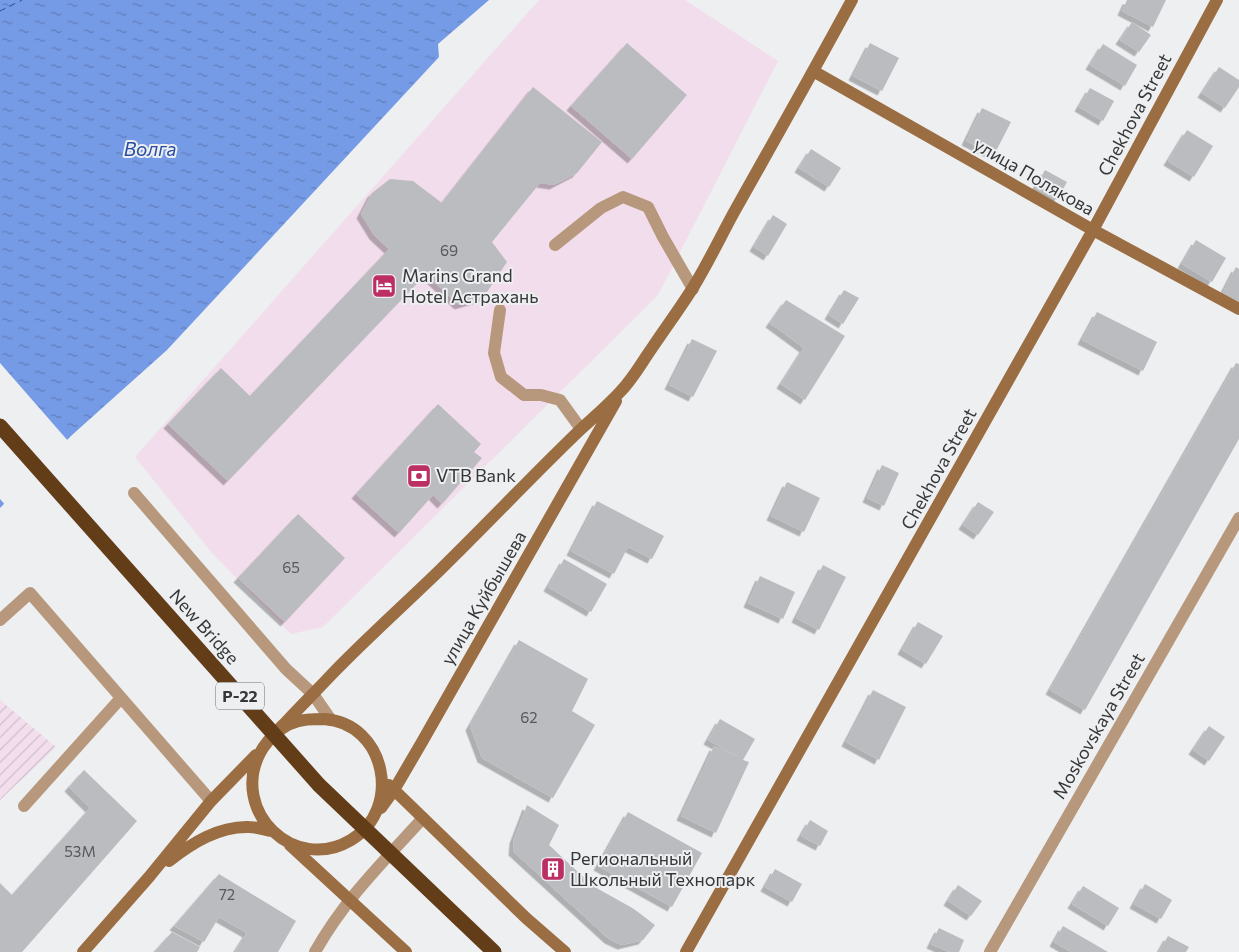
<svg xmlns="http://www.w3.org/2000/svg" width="1239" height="952" font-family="Commissioner,sans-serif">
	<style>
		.commercial { fill: #f2dded }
		.industrial { fill: url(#industrial-furrows) }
		.water { fill: url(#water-ripples) }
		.pier { fill: #edeff1 }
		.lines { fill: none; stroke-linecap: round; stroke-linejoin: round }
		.ferry { stroke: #274da6; stroke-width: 1; stroke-dasharray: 6 5; stroke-linecap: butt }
		.building { fill: #bbbcbf; filter: url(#shadow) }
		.lane { stroke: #b7987c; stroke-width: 12 }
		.street { stroke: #b7987c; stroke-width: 12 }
		.secondary { stroke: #9b6d43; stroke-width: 12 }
		.highway-bridge { stroke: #623d18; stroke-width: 15 }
		.labels { text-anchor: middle; stroke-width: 4; stroke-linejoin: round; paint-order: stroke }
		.number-label { font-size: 15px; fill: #57585a }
		.shield { fill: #edeff1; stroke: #6d6e70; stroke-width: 1 }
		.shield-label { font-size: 16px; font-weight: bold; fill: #363738 }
		.street-label { font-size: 18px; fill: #363738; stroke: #edeff1 }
		.poi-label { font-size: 18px; fill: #363738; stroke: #edeff1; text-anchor: start }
		.water-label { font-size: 19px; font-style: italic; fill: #274da6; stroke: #edeff1 }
	</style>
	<defs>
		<pattern id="industrial-furrows" width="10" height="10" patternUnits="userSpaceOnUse" patternTransform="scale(1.25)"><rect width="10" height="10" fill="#f2deed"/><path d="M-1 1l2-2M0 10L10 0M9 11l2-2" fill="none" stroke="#d0bfcc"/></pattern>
		<pattern id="water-ripples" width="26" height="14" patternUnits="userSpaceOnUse" patternTransform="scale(1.25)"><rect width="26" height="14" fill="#759ae6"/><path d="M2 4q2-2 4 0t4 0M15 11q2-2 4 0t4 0" fill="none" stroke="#617ebb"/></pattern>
		<filter id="shadow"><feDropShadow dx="-4.5" dy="4.5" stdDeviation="0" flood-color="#0004"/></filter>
	</defs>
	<rect width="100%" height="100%" fill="#edeff1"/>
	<path class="commercial" d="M539,0H685L778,61L658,295L323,627L291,634L212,553L135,457Z"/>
	<path class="industrial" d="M0,700L56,747L0,800Z"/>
	<path class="water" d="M0,0H489L438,44L439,57L167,350L72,435L0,508Z"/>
	<path class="pier" d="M0,363L69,442L6,506L0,499Z"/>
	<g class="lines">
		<path class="ferry" d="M0,11L22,0"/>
	</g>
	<path class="building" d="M1127,0H1166L1153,27L1122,11Z
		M1132,22L1151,35L1139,52L1120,40Z
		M627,43L687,95L632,159L571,106Z
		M870,43L899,58L882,91L853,76Z
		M1103,44L1137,65L1125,86L1090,65Z
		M1219,67L1239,80V87L1225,108L1202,93Z
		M533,87L602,142L577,173L554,185L540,183L492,242L507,262L483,298L459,305L426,274L228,481L168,424L221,368L250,396L389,249L374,235L361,214L372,193L390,179L413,181L442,203Z
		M1090,88L1114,101L1103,121L1079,107Z
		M982,108L1011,122L994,155L966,141Z
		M1187,130L1213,146L1194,177L1168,161Z
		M811,149L841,168L829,187L799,168Z
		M1045,170L1067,182L1057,200L1035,188Z
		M773,215L787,224L768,256L754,247Z
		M1196,240L1226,258L1212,282L1182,264Z
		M1236,267L1239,269V303L1222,294Z
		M844,290L859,298L843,324L829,315Z
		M786,300L845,336L805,400L781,384L804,348L770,323Z
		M1097,312L1157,342L1143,371L1082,340Z
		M692,339L717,351L693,397L669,385Z
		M1236,363L1239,364V439L1085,710L1050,690Z
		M438,404L481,444L474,452L482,458L442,504L433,495L399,533L356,494Z
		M882,465L899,473L884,506L867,498Z
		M787,482L820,498L804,532L771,516Z
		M597,501L664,536L652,559L628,547L614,574L571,551Z
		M978,502L994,512L978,535L963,525Z
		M298,514L345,558L285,622L238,578Z
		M564,559L607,584L591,612L548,587Z
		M823,565L846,577L819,630L796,618Z
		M760,576L795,592L783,619L748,603Z
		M918,622L943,636L926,664L902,650Z
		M519,640L588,679L572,711L595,725L553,798L482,758L470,726Z
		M873,690L906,707L879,760L846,742Z
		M720,719L755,739L743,760L749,762L716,833L681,816L714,746L741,758L708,740Z
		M1209,726L1225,737L1209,761L1193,750Z
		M84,770L137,821L22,952H0V883L12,895L90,808L69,787Z
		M527,805L559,825L549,845L593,886L634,909L655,925L643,940L622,945L609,939L513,851L514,839Z
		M628,812L702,853L672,907L598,866Z
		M810,820L828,831L820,846L801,836Z
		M775,869L802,884L792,902L765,887Z
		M219,874L296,921L278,952H235L247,933L219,917L204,942L174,926Z
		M1145,884L1172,900L1161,919L1134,904Z
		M958,885L982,901L971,916L948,901Z
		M1083,886L1119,908L1108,926L1072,904Z
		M1063,926L1108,952H1071L1054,942Z
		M939,928L964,940L959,952H949L931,944Z
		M172,932L200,947L197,952H154Z
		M1168,936L1189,947L1186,952H1159Z"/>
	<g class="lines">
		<path class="lane" d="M555,245L601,208L623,197L648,207L663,237L693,289
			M500,310L494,353L501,377L524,395H541L560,400L581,429
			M134,493L286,669L313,694L331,720
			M0,620L30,593L211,801
			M24,806L121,698"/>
		<path class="street" d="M315,952C344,900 383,862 423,818
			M990,952L1239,518"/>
		<path class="secondary" d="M813,71L1093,230L1239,309
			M273,735C279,731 285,726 290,724C301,719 313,719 324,719C386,723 403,809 351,840C294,874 230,811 260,753C266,741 277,731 286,722C302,705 318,689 333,673C368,637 405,604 441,569C488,523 533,475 581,429C594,417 608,405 620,392C633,379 642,362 652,348C666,327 681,307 694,286C708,263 720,238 733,214C773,143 813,72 852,0
			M389,785L526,918L565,952
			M381,808L394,790L422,742L616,401
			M290,845L406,952
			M169,861C192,843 219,826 249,827C257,827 265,830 272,831
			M83,952L149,877L211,801L256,755
			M686,952L1093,230L1217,0"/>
		<path class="highway-bridge" d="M0,426L319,785L494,952"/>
	</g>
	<defs>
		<symbol id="hotel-square" viewBox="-11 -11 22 22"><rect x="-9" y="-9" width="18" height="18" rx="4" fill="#bb2f65" stroke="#edeff1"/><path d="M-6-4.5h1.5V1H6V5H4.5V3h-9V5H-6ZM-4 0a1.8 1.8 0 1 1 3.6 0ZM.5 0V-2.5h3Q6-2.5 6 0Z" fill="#fff"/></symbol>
		<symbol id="bank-square" viewBox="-11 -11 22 22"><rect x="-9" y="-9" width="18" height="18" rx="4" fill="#bb2f65" stroke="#edeff1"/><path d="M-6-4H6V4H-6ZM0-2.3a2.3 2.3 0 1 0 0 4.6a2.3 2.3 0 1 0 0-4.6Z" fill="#fff"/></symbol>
		<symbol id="building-square" viewBox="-11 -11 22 22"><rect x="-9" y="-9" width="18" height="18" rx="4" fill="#bb2f65" stroke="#edeff1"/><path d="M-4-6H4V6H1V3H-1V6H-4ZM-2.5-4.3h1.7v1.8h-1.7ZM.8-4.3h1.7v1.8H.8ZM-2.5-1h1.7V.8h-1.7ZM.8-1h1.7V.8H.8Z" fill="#fff"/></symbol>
	</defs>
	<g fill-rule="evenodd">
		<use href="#hotel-square" x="370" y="272" width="28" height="28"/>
		<use href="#bank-square" x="405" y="462" width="28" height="28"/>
		<use href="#building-square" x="539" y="855" width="28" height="28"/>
	</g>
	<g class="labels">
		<g class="number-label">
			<text x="449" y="256">69</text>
			<text x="291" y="573">65</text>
			<text x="529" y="723">62</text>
			<text x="80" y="857">53М</text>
			<text x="227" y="900">72</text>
		</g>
		<rect class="shield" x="216" y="682.5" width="48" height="27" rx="4"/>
		<g class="shield-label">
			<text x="240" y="702">Р-22</text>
		</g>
		<g class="street-label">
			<text transform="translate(1135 115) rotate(-62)" y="6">Chekhova Street</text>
			<text transform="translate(1034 177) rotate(30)" y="6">улица Полякова</text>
			<text transform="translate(939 469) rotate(-61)" y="6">Chekhova Street</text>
			<text transform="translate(484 598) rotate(-60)" y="6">улица Куйбышева</text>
			<text transform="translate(204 627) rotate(48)" y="6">New Bridge</text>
			<text transform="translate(1099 726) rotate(-60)" y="6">Moskovskaya Street</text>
		</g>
		<g class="poi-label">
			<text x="402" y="282">Marins Grand<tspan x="402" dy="21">Hotel Астрахань</tspan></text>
			<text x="436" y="482">VTB Bank</text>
			<text x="570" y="865">Региональный<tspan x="570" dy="21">Школьный Технопарк</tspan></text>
		</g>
		<g class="water-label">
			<text x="150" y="156">Волга</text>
		</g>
	</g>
</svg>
